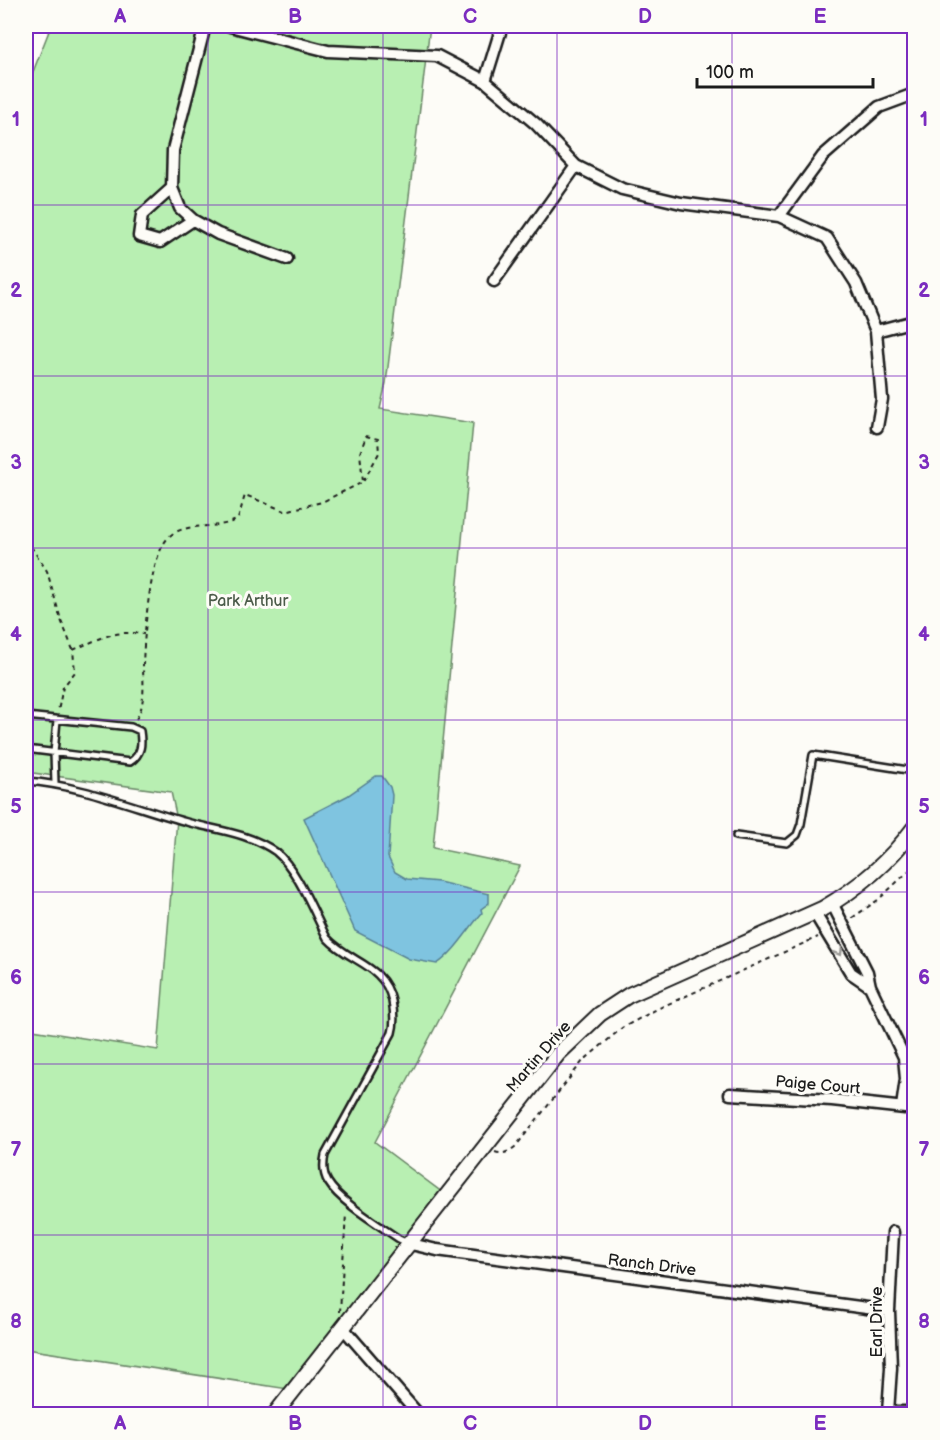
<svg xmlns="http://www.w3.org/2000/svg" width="940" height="1440" font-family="'Balsamiq Sans',sans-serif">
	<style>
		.green { fill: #b8efb2; stroke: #6a8667; stroke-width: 1.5 }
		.water { fill: #7fc4e0; stroke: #578192; stroke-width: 1.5 }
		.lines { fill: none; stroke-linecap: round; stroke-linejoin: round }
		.lane-casing { stroke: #1c1c1c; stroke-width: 10 }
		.street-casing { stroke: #1c1c1c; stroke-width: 15 }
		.secondary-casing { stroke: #1c1c1c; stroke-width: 18 }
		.path { stroke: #1c1c1c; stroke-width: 2; stroke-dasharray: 4.5 4.5; stroke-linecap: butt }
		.lane { stroke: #fdfcf7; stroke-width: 5 }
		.street { stroke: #fdfcf7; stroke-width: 10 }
		.secondary { stroke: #fdfcf7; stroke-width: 14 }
		.oneway { stroke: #989794 }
		.grid { fill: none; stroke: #7b2cbf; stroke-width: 1.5; stroke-opacity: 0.55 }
		.labels { text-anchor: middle; stroke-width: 6; stroke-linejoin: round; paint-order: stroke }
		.park-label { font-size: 16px; fill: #4b5b49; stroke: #fdfcf7 }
		.street-label { font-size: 16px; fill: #1c1c1c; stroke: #fdfcf7 }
		.neatline { fill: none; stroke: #7b2cbf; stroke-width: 2 }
		.grid-label { font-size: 20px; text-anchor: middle; font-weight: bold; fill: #7b2cbf }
	</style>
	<rect width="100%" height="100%" fill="#fdfcf7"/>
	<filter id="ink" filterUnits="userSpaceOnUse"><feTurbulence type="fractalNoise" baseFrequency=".0167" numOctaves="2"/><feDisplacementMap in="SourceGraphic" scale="12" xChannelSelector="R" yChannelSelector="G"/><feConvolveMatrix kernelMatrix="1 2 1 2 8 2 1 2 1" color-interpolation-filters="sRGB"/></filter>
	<g filter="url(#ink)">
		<path class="green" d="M51,26H430L386,383L380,409L473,423L433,848L520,866L375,1142L447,1196L295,1390L26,1349V1029L158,1050L177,819L171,792L26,772V109L29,82Z"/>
		<path class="water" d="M376,776H382L390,787L392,795L388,857L395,872L407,879L439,882L489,894V903L481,909L482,913C468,929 455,952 437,964L409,959L355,931L304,818L347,796Z"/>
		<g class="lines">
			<defs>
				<path id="lane" d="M26,716L131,727L140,731C142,744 142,754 130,762L26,749
					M26,781C82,785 135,808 190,823C218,830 251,834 276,852C297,869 314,913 327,938C350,963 384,964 392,1001C394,1012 395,1023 392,1033L325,1155C323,1164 323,1174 328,1182C340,1202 379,1225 399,1239L408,1243
					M55,783L54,753L57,720
					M736,836L787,843L797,835L801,824L813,755L914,771"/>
				<path id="street" d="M205,26L173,150L172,188L180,208L193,220L218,234L287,259
					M230,26L328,51L437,56L485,81
					M502,26L485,81L536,124L576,166
					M172,188L142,215L139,236L160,242L193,220
					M494,281L576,166L622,189L681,203L779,216
					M876,331L856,283L827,238L779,216L823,156L879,107L914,94
					M877,427L882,399L876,331L914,321
					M832,903L867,972L870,986L904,1057L906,1079L902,1107
					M814,912L851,973L870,986
					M730,1094L832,1100L914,1109
					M411,1244L437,1250L889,1311
					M344,1329L418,1414
					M888,1412L891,1368L889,1311L893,1232
					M869,1414L888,1412H914"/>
				<path id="secondary" d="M275,1414L558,1054L600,1014L629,995L822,909C859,888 889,862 914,828"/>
			</defs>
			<use href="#lane" class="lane-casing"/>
			<use href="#street" class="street-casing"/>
			<use href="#secondary" class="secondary-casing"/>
			<path class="path" d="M26,539L47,571L61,620L73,650L75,672L63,687L58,711
				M73,650C102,638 112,630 144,634
				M136,719C146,706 143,681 143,665C144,638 149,551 171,535C190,521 217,531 238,519L245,495L285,511L322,502L363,482L360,453L366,436L378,439L379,453L363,482
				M852,918L878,900L914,866
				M495,1152C503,1155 509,1152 516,1146L583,1061L622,1028L657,1009L818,937
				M340,1312L346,1214"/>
			<use href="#lane" class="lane"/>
			<use href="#street" class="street"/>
			<use href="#secondary" class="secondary"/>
		</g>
		<defs><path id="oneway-chevron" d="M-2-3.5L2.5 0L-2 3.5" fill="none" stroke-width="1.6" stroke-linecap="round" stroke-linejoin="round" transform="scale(1.5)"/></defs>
		<use class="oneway" href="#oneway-chevron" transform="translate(839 952) rotate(59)"/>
	</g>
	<path class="grid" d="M208,26V1414M383,26V1414M557,26V1414M732,26V1414M26,205H914M26,376H914M26,548H914M26,720H914M26,892H914M26,1064H914M26,1235H914"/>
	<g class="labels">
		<g class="park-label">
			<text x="248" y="606">Park Arthur</text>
		</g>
		<g class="street-label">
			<text transform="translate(538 1056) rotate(-49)" y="6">Martin Drive</text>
			<text transform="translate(818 1084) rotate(5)" y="6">Paige Court</text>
			<text transform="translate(652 1264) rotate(7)" y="6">Ranch Drive</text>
			<text transform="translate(876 1322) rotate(-90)" y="6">Earl Drive</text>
		</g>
	</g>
	<rect width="940" height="1440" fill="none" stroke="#fdfcf7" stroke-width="66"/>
	<path d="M697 78v9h176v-9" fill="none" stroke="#1c1c1c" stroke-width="3"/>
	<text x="706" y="78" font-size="18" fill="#1c1c1c" stroke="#fdfcf7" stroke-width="4.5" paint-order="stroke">100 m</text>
	<rect x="33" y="33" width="874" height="1374" class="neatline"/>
	<g class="grid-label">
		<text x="120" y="23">A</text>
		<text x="295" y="23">B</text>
		<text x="470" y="23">C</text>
		<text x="645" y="23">D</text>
		<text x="820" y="23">E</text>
		<text x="16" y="126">1</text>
		<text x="924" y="126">1</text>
		<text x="16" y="297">2</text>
		<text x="924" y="297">2</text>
		<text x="16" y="469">3</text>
		<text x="924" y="469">3</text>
		<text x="16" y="641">4</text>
		<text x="924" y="641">4</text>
		<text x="16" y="813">5</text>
		<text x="924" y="813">5</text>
		<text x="16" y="984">6</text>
		<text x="924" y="984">6</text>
		<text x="16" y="1156">7</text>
		<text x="924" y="1156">7</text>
		<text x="16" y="1328">8</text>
		<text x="924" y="1328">8</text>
		<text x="120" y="1430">A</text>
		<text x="295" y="1430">B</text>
		<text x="470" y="1430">C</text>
		<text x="645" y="1430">D</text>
		<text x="820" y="1430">E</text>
	</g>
</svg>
